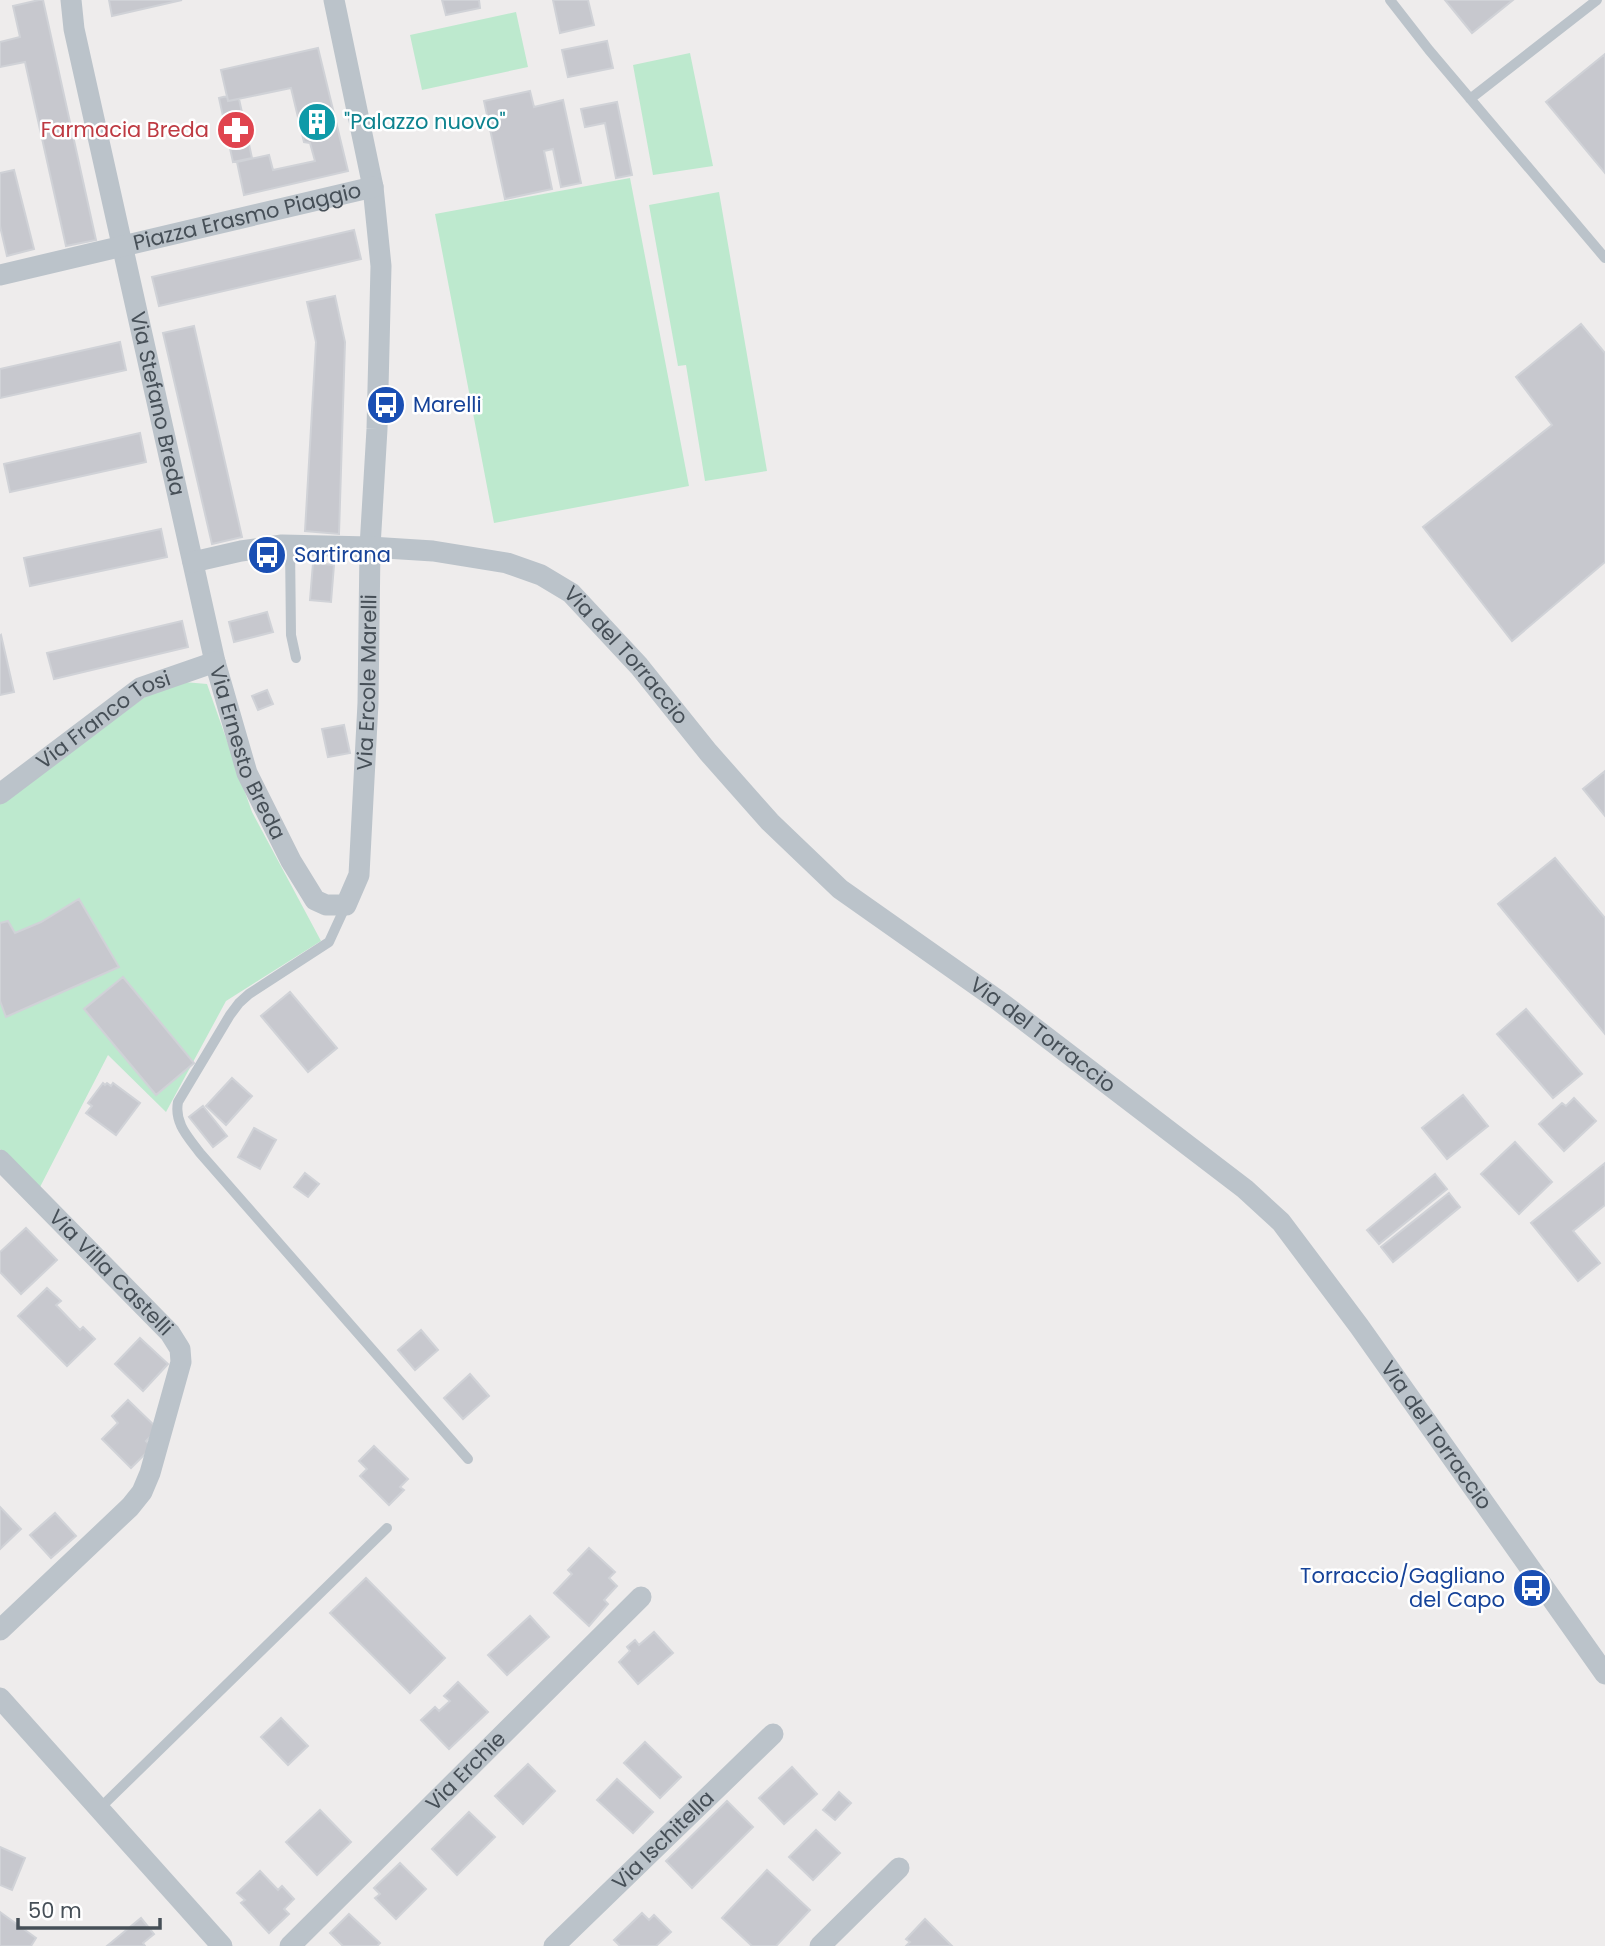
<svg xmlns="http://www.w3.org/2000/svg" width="1605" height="1946" font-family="Poppins,sans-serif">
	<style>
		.green { fill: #bde9ce }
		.building { fill: #c7c8ce; stroke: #d0d2d7; stroke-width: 2 }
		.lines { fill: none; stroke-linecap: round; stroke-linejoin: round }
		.lane { stroke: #bbc3ca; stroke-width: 10 }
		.street { stroke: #bbc3ca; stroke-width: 21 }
		.labels { text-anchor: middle; stroke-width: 5; stroke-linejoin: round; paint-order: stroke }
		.culture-label { font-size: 21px; fill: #0d838f; stroke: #fff; text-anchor: start }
		.health-label { font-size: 21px; fill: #be3a42; stroke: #fff; text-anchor: end }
		.street-label { font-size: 21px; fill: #464f57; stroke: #fff }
		.transit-label { font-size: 21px; fill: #164399; stroke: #fff; text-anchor: start }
	</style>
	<rect width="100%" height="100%" fill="#eeecec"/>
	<path class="green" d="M516,12L528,67L422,90L410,35Z
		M690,53L713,166L653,175L633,65Z
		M630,178L689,486L494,523L435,214Z
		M719,192L767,471L705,481L686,365L678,366L649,205Z
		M184,682L207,684L252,812L321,941L226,1001L166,1112L108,1055L40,1187L0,1149V804L67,754L152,692Z"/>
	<path class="building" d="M39,0H43L96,240L66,246L25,62L0,67V42L20,37L13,6Z
		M109,0H182L112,16Z
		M442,0H479L480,8L446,15Z
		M553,0H588L594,25L560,33Z
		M1445,0H1513L1472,33Z
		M607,41L613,68L568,77L562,50Z
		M318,48L348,171L244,195L237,162L269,155L273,170L315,161L310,143L304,142L291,88L228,101L221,70Z
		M1605,54V173L1546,102Z
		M530,91L534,107L563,100L581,183L561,187L553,149L544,151L552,189L505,199L484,101Z
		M227,96L228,101L239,99L252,158L233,162L219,98Z
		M617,102L632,175L616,178L605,123L585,127L581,109Z
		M14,170L34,249L7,256L0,226V173Z
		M354,230L361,259L159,306L152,277Z
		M335,296L345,342L339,534L305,531L316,342L307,302Z
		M1581,324L1605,353V562L1512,641L1423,527L1552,425L1516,377Z
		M194,326L242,537L212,544L163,333Z
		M120,342L126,370L0,398V369Z
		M140,433L146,462L10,492L4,464Z
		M161,529L167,557L30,586L24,558Z
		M313,563L334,565L331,602L310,600Z
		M267,612L273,632L234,642L229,622Z
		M182,621L188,647L54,679L47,653Z
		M1,635L14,692L0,695V636Z
		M267,690L273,704L258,710L252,696Z
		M344,725L350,753L328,757L322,729Z
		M1605,771V816L1583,789Z
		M1555,858L1605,918V1034L1498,904Z
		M79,899L119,967L6,1017L0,1001V923L8,921L15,933L41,922Z
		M123,977L194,1063L156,1095L84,1009Z
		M290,992L337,1048L308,1072L261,1016Z
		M1526,1009L1582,1074L1553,1098L1497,1034Z
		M232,1078L252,1096L226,1125L206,1106Z
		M103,1083L105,1085L107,1083L111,1086L113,1083L140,1103L116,1135L86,1113L92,1106L88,1103Z
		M1463,1095L1488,1126L1447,1159L1422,1128Z
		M1574,1098L1596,1121L1564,1151L1539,1124L1562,1103L1566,1106Z
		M203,1106L227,1136L213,1147L189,1117Z
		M254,1128L276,1140L260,1169L238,1157Z
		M1515,1142L1552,1182L1519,1214L1481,1174Z
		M1605,1163V1205L1573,1231L1600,1263L1578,1281L1531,1223Z
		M305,1173L319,1184L308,1197L294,1187Z
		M1435,1174L1447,1189L1379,1244L1367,1230Z
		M1449,1193L1460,1207L1393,1262L1381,1247Z
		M26,1228L57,1260L21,1294L0,1272V1252Z
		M47,1288L61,1301L56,1305L80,1330L83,1327L95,1339L67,1366L18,1316Z
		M421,1330L438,1350L415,1370L398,1350Z
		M140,1338L168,1364L143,1391L115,1364Z
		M470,1374L489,1396L463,1419L444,1398Z
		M128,1400L158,1429L146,1441L152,1447L131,1468L102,1439L118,1423L112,1416Z
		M374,1446L408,1479L400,1487L404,1490L389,1505L360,1476L367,1469L359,1461Z
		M0,1507L21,1529L0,1549Z
		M55,1513L76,1536L51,1558L30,1535Z
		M589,1548L615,1572L609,1578L617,1586L604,1600L608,1604L589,1626L554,1593L572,1574L568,1570Z
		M366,1578L445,1658L410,1693L330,1613Z
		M530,1616L549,1637L507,1675L488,1655Z
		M654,1632L673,1653L638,1684L619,1662L630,1651L627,1647L635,1640L639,1645Z
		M458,1682L488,1712L449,1749L421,1720L435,1707L439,1711L450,1701L444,1696Z
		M281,1718L308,1746L288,1765L261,1737Z
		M645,1742L681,1777L660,1798L624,1763Z
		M528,1764L555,1791L523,1824L495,1796Z
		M792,1767L817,1794L784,1824L759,1798Z
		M617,1779L653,1812L633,1833L597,1800Z
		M839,1792L851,1803L835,1820L823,1810Z
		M727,1801L753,1827L692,1888L666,1861Z
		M320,1810L351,1842L317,1875L286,1842Z
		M469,1812L495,1837L457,1875L432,1849Z
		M816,1830L840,1853L813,1880L789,1857Z
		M0,1847L25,1858L12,1890L0,1885Z
		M400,1863L426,1889L396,1919L375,1898L380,1894L374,1888Z
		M767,1870L810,1910L776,1946H752L722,1918Z
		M260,1871L278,1890L282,1886L294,1899L284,1909L289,1914L269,1933L241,1903L245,1900L237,1893Z
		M0,1912L36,1938L31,1946H0Z
		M642,1913L649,1920L654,1915L671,1932L656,1946H620L614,1940Z
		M349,1914L380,1943L377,1946H343L330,1933Z
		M141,1918L154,1934L143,1943L145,1946H107Z
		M925,1919L952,1946H906L910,1942L906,1939Z"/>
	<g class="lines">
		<path class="lane" d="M1390,0L1429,50L1605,258
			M1470,99L1597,0
			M290,545L291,635L296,658
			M346,905L329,942L249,994L239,1003L230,1015L178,1102C174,1123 188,1137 200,1153L468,1459
			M99,1809L387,1528"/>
		<g class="street">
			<path id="s1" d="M71,0L74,29L215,662L247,773L291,861L315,900L326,905H346L359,875L368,703L370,547L377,429L381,266L373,187L334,0"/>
			<path id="s2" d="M0,275L373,187"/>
			<path id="s3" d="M193,562L241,551L282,545L370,547L433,551L507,563L541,575L571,593L639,666L708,752L770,822L840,889L999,1001L1245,1189L1281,1222L1359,1326L1605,1674"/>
			<path id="s4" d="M0,794L140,688L215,662"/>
			<path id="s5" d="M0,1160L170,1333L180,1349L181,1362L150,1473L142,1492L130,1507L0,1630"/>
			<path d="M0,1698L222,1946"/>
			<path id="s6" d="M290,1946L641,1597"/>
			<path id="s7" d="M554,1946L773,1734"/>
			<path d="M820,1946L899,1868"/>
		</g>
	</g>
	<defs>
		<symbol id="building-disc" viewBox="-11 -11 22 22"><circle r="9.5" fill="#0f9aa8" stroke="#fff"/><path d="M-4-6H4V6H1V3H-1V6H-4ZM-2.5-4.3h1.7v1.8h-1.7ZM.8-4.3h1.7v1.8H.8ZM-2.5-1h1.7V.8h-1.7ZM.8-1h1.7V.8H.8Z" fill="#fff"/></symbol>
		<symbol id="pharmacy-disc" viewBox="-11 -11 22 22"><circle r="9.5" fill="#e0444e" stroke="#fff"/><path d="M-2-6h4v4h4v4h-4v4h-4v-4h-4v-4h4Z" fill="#fff"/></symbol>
		<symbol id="bus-disc" viewBox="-11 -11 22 22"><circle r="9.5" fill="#1a4fb4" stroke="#fff"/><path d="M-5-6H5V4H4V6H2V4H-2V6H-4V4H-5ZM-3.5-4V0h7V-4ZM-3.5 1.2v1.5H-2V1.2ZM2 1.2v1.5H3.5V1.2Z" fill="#fff"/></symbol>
	</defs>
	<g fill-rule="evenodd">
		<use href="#building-disc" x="295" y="100" width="44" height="44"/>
		<use href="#pharmacy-disc" x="214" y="108" width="44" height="44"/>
		<use href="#bus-disc" x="364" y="383" width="44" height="44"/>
		<use href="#bus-disc" x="245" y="533" width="44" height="44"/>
		<use href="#bus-disc" x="1510" y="1566" width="44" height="44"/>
	</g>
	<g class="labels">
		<g class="culture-label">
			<text x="344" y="129">"Palazzo nuovo"</text>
		</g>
		<g class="health-label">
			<text x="209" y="137">Farmacia Breda</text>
		</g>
		<g class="street-label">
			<text dy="7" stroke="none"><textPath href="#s2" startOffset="254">Piazza Erasmo Piaggio</textPath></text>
			<text dy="7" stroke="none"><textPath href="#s1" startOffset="413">Via Stefano Breda</textPath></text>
			<text dy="7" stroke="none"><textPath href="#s3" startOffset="471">Via del Torraccio</textPath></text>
			<text dy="7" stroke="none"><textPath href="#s1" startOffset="1195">Via Ercole Marelli</textPath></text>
			<text dy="7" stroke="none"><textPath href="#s4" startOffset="128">Via Franco Tosi</textPath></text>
			<text dy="7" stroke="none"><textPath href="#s1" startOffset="774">Via Ernesto Breda</textPath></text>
			<text dy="7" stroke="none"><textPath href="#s3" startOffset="1038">Via del Torraccio</textPath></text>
			<text dy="7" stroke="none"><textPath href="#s5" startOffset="158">Via Villa Castelli</textPath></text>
			<text dy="7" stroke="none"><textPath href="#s3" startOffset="1605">Via del Torraccio</textPath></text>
			<text dy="7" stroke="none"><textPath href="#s6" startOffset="248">Via Erchie</textPath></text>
			<text dy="7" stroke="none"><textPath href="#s7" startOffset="152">Via Ischitella</textPath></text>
		</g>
		<g class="transit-label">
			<text x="413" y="412">Marelli</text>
			<text x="294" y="562">Sartirana</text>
			<text x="1505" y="1583" text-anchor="end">Torraccio/Gagliano<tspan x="1505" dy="24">del Capo</tspan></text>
		</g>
	</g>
	<path d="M18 1918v10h142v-10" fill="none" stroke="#464f57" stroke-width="3.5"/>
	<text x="28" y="1918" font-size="21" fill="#464f57" stroke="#ffffff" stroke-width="5" paint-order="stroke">50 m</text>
</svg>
